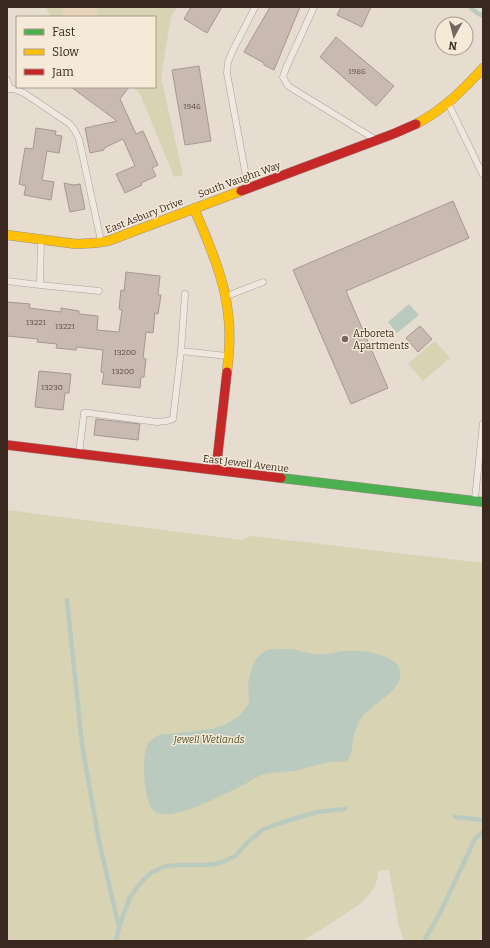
<svg xmlns="http://www.w3.org/2000/svg" width="490" height="948" font-family="Bitter,serif">
	<style>
		.green { fill: #d8d3b3 }
		.sand { fill: #e7d4b9 }
		.water { fill: #bbcabe }
		.lines { fill: none; stroke-linecap: round; stroke-linejoin: round }
		.stream { stroke: #bbcabe; stroke-width: 4.5 }
		.building { fill: #c9bab1; stroke: #a6988f }
		.lane-casing { stroke: #aba298; stroke-width: 7 }
		.fast-casing { stroke: #9b9188; stroke-width: 10 }
		.slow-casing { stroke: #9b9188; stroke-width: 10 }
		.jam-casing { stroke: #9b9188; stroke-width: 10 }
		.lane { stroke: #eee8e1; stroke-width: 6 }
		.fast { stroke: #4caf50; stroke-width: 9 }
		.slow { stroke: #ffc107; stroke-width: 9 }
		.jam { stroke: #c62828; stroke-width: 9 }
		.poi-dot { fill: #76685e; stroke: #f5e9d7; stroke-width: 1.5 }
		.labels { text-anchor: middle; stroke-width: 3; stroke-linejoin: round; paint-order: stroke }
		.number-label { font-size: 8px; fill: #5e4d44 }
		.street-label { font-size: 10px; fill: #3a2920; stroke: #f5e9d7 }
		.poi-label { font-size: 10px; fill: #3a2920; stroke: #f5e9d7; text-anchor: start }
		.park-label { font-size: 10px; font-style: italic; fill: #505627; stroke: #f5e9d7 }
	</style>
	<rect width="100%" height="100%" fill="#e6dcd0"/>
	<path class="green" d="M46,7H177L171,17L161,77L183,175L174,177L141,96L133,87H155V17H51Z
		M435,341L450,358L423,381L408,364Z
		M7,510L242,540L251,536L483,563V941H404L399,926L389,870L378,871L377,880L375,886L370,893L361,903L345,914L303,941H7Z"/>
	<path class="sand" d="M62,7H97C98,11 97,14 94,17H83L77,16L68,17L63,15Z"/>
	<path class="water" d="M409,304L419,315L397,333L388,322Z
		M275,649C280,649 286,649 291,649C300,650 308,654 317,654C327,655 335,652 345,651C361,650 409,654 399,681C394,694 372,705 362,717C357,724 355,731 353,739C352,747 352,756 346,762C330,760 314,766 298,770C287,773 274,771 262,775C256,777 249,782 243,785C226,794 178,818 161,814C156,813 153,811 151,807C144,795 141,756 148,744C150,740 155,737 159,735L213,729L226,724L239,716L248,705L249,700L248,684L251,670L255,660L261,654L267,650Z"/>
	<g class="lines">
		<path class="stream" d="M470,7L477,13L483,16
			M67,600L82,744L99,841L119,927
			M455,817L483,820
			M116,941L119,927L130,897L142,881L152,872L166,866L179,865H205L220,863L235,856L249,841L262,830L280,823L317,812L345,809
			M424,941L441,911L475,839L483,832"/>
	</g>
	<path class="building" d="M191,7H222L207,33L184,19Z
		M270,7H300L274,70L264,65V63L244,52Z
		M341,7H371L362,27L337,15Z
		M336,37L394,86L376,106L320,57Z
		M199,66L211,141L185,145L172,70Z
		M71,87H129L120,99L136,134L143,131L158,165L152,168L156,176L141,183L142,185L125,193L116,174L135,166L123,139L104,148V150L90,153L85,128L117,121Z
		M36,128L56,131L55,135L62,136L59,153L47,151L42,180L54,182L51,200L24,195L26,186L19,184L25,148L33,149Z
		M64,183L73,185L80,184L85,209L70,212Z
		M453,201L469,238L346,291L388,388L351,404L293,270Z
		M126,272L160,276L158,295H161L158,314L155,313L153,333L146,332L143,358L146,359L144,377H141L140,388L102,384L104,373L101,372L103,350L77,347L76,350L56,348L57,344L37,342L38,339L7,336V302L30,304L29,308L61,312V308L79,311V314L98,316L97,330L119,332L122,310L119,309L121,290L124,291Z
		M420,326L432,339L418,352L406,338Z
		M39,371L71,374L69,393H65L63,410L35,407Z
		M96,419L140,424L138,440L94,435Z"/>
	<g class="lines">
		<defs>
			<path id="lane" d="M314,7L286,68L283,77L288,86L373,138
				M7,80L10,89
				M7,89H14L24,93L70,124L75,131L79,139L101,241
				M449,105L483,175
				M248,187L227,73L228,62L232,52L255,7
				M41,240L40,285L99,291
				M7,281L40,285
				M227,296L263,282
				M181,351L185,294
				M79,453L84,413H88L157,422L167,421L173,419L181,351L227,356
				M475,498L483,423"/>
			<path id="fast" d="M281,478L483,502"/>
			<path id="slow" d="M416,124C443,110 463,90 483,68
				M194,208C208,242 224,276 228,313C231,333 229,353 227,372
				M7,235L76,244L95,243L108,241L241,191"/>
			<path id="jam" d="M241,191L393,134L416,124
				M7,445L281,478
				M216,470L227,372"/>
		</defs>
		<use href="#lane" class="lane-casing"/>
		<use href="#fast" class="fast-casing"/>
		<use href="#slow" class="slow-casing"/>
		<use href="#jam" class="jam-casing"/>
		<use href="#lane" class="lane"/>
		<use href="#fast" class="fast"/>
		<use href="#slow" class="slow"/>
		<use href="#jam" class="jam"/>
	</g>
	<circle class="poi-dot" cx="345" cy="339" r="4"/>
	<g class="labels">
		<g class="number-label">
			<text x="357" y="74">1986</text>
			<text x="192" y="109">1946</text>
			<text x="36" y="325">13221</text>
			<text x="65" y="329">13221</text>
			<text x="125" y="355">13200</text>
			<text x="123" y="374">13200</text>
			<text x="52" y="390">13230</text>
		</g>
		<g class="street-label">
			<text transform="translate(239 179) rotate(-20)" y="4">South Vaughn Way</text>
			<text transform="translate(144 215) rotate(-21)" y="4">East Asbury Drive</text>
			<text transform="translate(246 463) rotate(7)" y="4">East Jewell Avenue</text>
		</g>
		<g class="poi-label">
			<text x="353" y="337">Arboreta<tspan x="353" dy="12">Apartments</tspan></text>
		</g>
		<g class="park-label">
			<text x="209" y="743">Jewell Wetlands</text>
		</g>
	</g>
	<rect width="490" height="948" fill="none" stroke="#3a2920" stroke-width="16"/>
	<rect x="16" y="16" width="140" height="72" fill="#f5e9d7" stroke="#aa9c8e"/>
	<rect x="24" y="29" width="20" height="6" fill="#4caf50" stroke="#aa9c8e"/>
	<text x="52" y="36" font-size="12" fill="#3a2920">Fast</text>
	<rect x="24" y="49" width="20" height="6" fill="#ffc107" stroke="#aa9c8e"/>
	<text x="52" y="56" font-size="12" fill="#3a2920">Slow</text>
	<rect x="24" y="69" width="20" height="6" fill="#c62828" stroke="#aa9c8e"/>
	<text x="52" y="76" font-size="12" fill="#3a2920">Jam</text>
	<g transform="translate(454 36) rotate(187)"><circle r="19" fill="#f5e9d7" stroke="#aa9c8e"/>
	<path d="M0-3L7 15L0 10L-7 15Z" fill="#76685e"/>
	<text y="-6" font-size="11" font-weight="bold" text-anchor="middle" fill="#3a2920">N</text>
	</g>
</svg>
